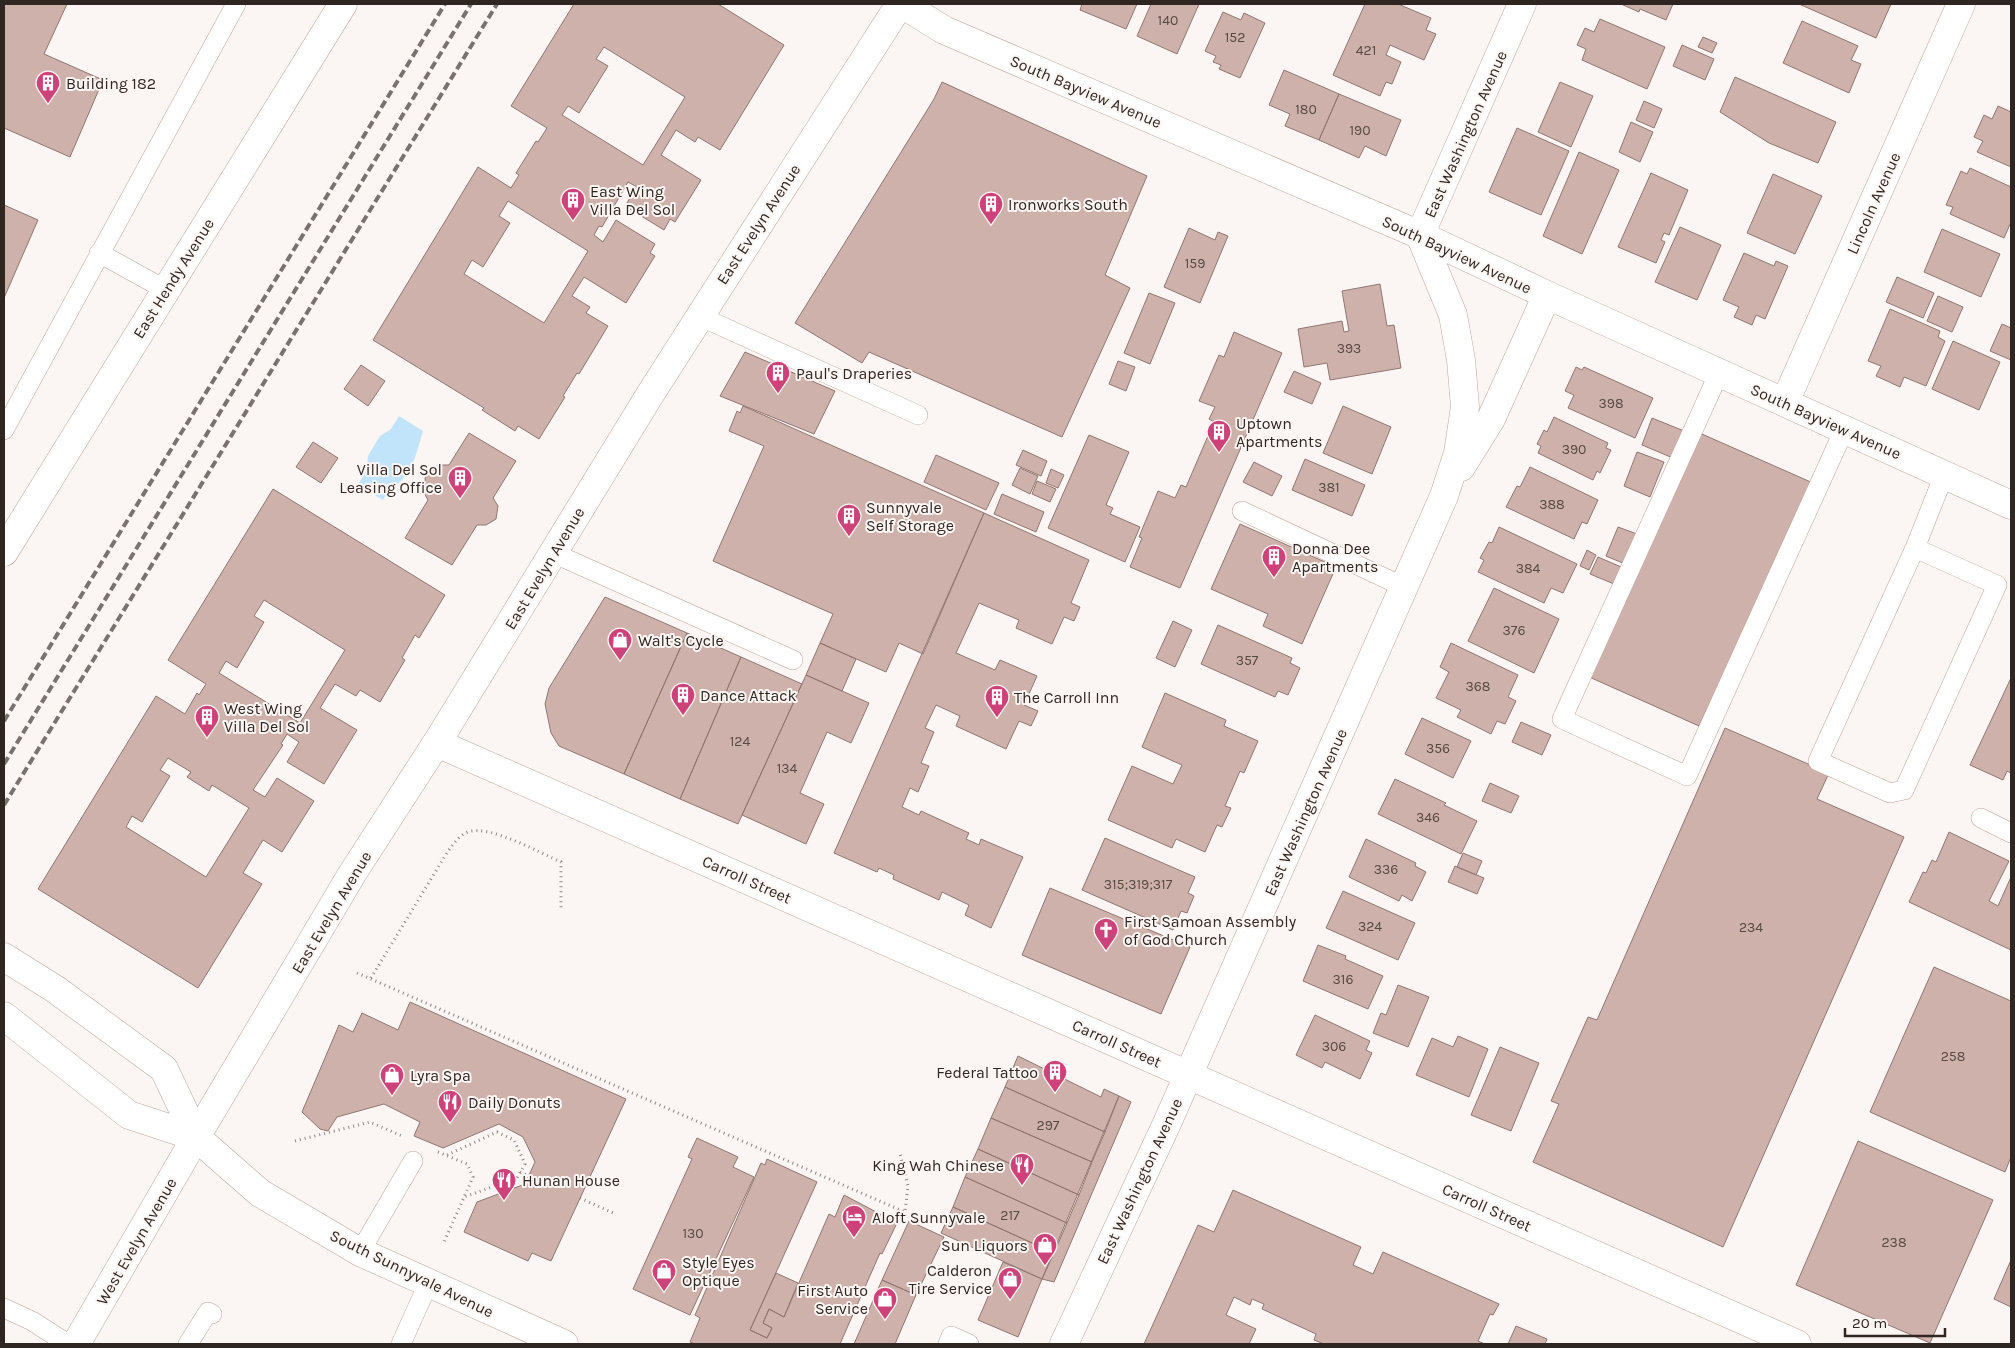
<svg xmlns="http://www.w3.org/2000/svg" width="2015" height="1348" font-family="Karla,sans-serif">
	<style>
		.water { fill: #c1e4fb }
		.building { fill: #ceb1ab; stroke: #917671; fill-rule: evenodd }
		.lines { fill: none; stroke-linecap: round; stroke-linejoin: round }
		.lane-casing { stroke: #c0a69a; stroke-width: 20 }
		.street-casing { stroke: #c0a69a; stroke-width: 29 }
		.secondary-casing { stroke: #c0a69a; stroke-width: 29 }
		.path { stroke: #908884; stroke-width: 3; stroke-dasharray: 1 4; stroke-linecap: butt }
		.lane { stroke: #fff; stroke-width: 19 }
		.street { stroke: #fff; stroke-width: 28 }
		.secondary { stroke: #fff; stroke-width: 28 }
		.rail { stroke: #7a726e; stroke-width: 4; stroke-dasharray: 8 4; stroke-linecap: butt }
		.labels { text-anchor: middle; stroke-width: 4; stroke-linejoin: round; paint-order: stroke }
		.number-label { font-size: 14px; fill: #584944 }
		.poi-label { font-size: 16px; fill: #302621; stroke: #fbf6f3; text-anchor: start }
		.street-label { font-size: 16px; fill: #302621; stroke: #fbf6f3 }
	</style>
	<rect width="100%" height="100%" fill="#fbf6f3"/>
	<path class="water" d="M399,416L423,431C418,447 414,468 402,480C393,489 391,487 383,500L358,485L366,471L368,456L380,436L391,429Z"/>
	<path class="building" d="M4,4H67L44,54L103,80L70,157L4,128Z
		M574,4H718L784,45L720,150L698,137L695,142L676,130L661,155L701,180L675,222L670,219L664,230L625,206L637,187L628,182L602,227L599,226L594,235L603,242L616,220L655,244L650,253L655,256L626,303L584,277L572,296L590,307L586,313L608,326L579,374L577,373L563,396L565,397L539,439L518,426L515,431L482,410L484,408L373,340L478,167L511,188L519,175L516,173L536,141L538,142L547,128L511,106ZM604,47L685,97L643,165L562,115L568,106L579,113L608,66L596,59ZM508,201L588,251L544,323L464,274L472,260L483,267L510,223L499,216Z
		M1082,4H1137L1126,29L1080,10Z
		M1151,4H1199L1177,54L1137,36Z
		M1365,4H1398L1431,18L1426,30L1436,34L1424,60L1390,45L1386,55L1401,62L1392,84L1386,82L1380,96L1333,75Z
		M1621,4H1673L1666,20L1640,9L1639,12Z
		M1799,4H1891L1876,38Z
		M1223,12L1241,20L1244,13L1265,23L1240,78L1219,69L1221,65L1213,62L1216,56L1205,51Z
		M1600,19L1665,47L1647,89L1582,60L1586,49L1577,45L1585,28L1594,32Z
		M1802,21L1858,46L1851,60L1861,64L1849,93L1783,63Z
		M1703,37L1717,43L1712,53L1698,47Z
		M1682,45L1714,59L1705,80L1673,66Z
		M1284,70L1339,94L1319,140L1285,126L1290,114L1269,105Z
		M1735,77L1836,122L1818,163L1769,143L1720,112Z
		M942,82L1147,176L1105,275L1130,288L1062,437L869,352L862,363L795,323L934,99Z
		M1560,82L1593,96L1571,147L1538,132Z
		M1339,94L1401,120L1386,156L1365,146L1359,158L1319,140Z
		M1644,101L1662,109L1654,128L1636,120Z
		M1998,106L2011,112V167L1977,152L1983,141L1974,137L1984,115L1992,119Z
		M1631,122L1653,132L1640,162L1619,152Z
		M1517,128L1569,151L1541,215L1489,192Z
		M1579,152L1619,170L1582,254L1543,236Z
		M1970,168L2011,187V222L2004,238L1950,214L1953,207L1946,205L1961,171L1967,174Z
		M1651,173L1688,190L1669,235L1664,233L1661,240L1665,242L1656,263L1618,247Z
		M1773,174L1822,196L1795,254L1747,233Z
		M4,205L38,220L4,298Z
		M1680,227L1721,245L1697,300L1655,282Z
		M1189,228L1215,240L1218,232L1228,236L1200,303L1164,287Z
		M1942,229L2000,254L1981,297L1924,272Z
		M1744,253L1774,266L1776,261L1788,266L1765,319L1756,315L1752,325L1734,317L1739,307L1723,300Z
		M1897,277L1934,293L1923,318L1886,302Z
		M1380,284L1387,326L1394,325L1401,368L1330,380L1327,363L1304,367L1298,329L1342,321L1344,332L1349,331L1342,291Z
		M1149,293L1175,303L1150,364L1124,353Z
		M1938,296L1963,307L1952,332L1927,321Z
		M1890,309L1940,331L1938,337L1945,341L1926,386L1904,377L1900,387L1876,376L1881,366L1868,361Z
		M2002,324L2011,328V360L1990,351Z
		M1234,332L1282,353L1180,588L1130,567L1142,538L1139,537L1158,491L1175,498L1181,485L1186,487L1214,422L1209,419L1215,407L1199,401L1219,355L1224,357Z
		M1953,341L2000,362L1979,410L1932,389Z
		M745,352L835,391L814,434L720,396Z
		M1118,361L1135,367L1126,391L1109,384Z
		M361,365L385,381L368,406L344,389Z
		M1576,367L1582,370L1584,367L1653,398L1635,438L1568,408L1574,395L1565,391Z
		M1294,371L1321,383L1312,404L1284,392Z
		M743,406L984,513L923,654L899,643L886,672L820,643L833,614L713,561L764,446L729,431L737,411L740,413Z
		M1343,406L1391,427L1372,474L1323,453Z
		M1554,417L1608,443L1606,448L1611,450L1600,473L1597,471L1593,480L1538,453L1541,446L1537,444L1544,430L1547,432Z
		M1652,418L1684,431L1673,458L1642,445Z
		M1695,431L1813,483L1699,726L1587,676Z
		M469,433L516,461L493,498L498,506L496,519L486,525H477L452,565L405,538L428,500L423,491L426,474L432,468L440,465H449Z
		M1089,435L1129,452L1106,505L1113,508L1110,514L1140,527L1125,562L1048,528Z
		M313,442L338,458L321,483L296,467Z
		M1023,450L1047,461L1041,476L1016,465Z
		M1637,452L1664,462L1650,497L1624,486Z
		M936,455L999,483L986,510L924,482Z
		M1305,459L1365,485L1352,516L1292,490Z
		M1254,462L1282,476L1272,496L1243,482Z
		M1530,467L1598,500L1587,524L1582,522L1574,539L1506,507L1517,486L1520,487Z
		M1020,468L1038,476L1030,494L1012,485Z
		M1051,469L1064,475L1058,488L1046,483Z
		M1037,481L1056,489L1050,502L1032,494Z
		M273,489L445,595L419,638L415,635L402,658L405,660L380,702L360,690L356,696L335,684L320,708L357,730L324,784L287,762L299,742L287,734L281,744L283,745L253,790L265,797L277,778L314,801L282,852L263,840L243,873L262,884L198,988L38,889L156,696L185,714L197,693L199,695L206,684L168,660ZM264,600L345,650L300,723L219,673L226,661L237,668L264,622L254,616ZM168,758L191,772L187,777L209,791L212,785L249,808L206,877L126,827L132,816L142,822L170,776L160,770Z
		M1002,494L1044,512L1036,532L994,514Z
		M984,513L1089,560L1071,603L1080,607L1074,621L1064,617L1052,644L1016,628L1019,620L979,603L956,653L995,670L1000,660L1037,676L1024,705L1038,711L1031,726L1019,721L1006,749L956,726L960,716L936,705L925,728L934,732L921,763L929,766L918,792L910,788L902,807L919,815L921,811L969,833L966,839L979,845L981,839L1023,857L991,928L965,915L969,905L942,892L939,900L893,879L894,875L879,868L877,872L834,853Z
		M1240,524L1336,567L1302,644L1263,626L1268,614L1211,589Z
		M1499,527L1577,564L1563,593L1551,588L1544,603L1478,572L1484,560L1480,558L1489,542L1492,543Z
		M1618,527L1637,534L1625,564L1606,556Z
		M1587,550L1596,555L1589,570L1580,566Z
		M1598,557L1621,567L1614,584L1590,574Z
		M1494,588L1559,619L1534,673L1468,641Z
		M605,597L687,633L624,774L559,746L551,733L545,704L549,688Z
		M1173,621L1192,630L1175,667L1156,658Z
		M1218,625L1292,658L1290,663L1300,668L1288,695L1278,691L1275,697L1201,664Z
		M687,633L741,657L680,799L624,774Z
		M820,643L856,659L842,691L806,675Z
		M1451,643L1518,675L1508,697L1516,701L1505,724L1497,721L1491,734L1457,717L1461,710L1436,698L1449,672L1440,667Z
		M741,657L802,684L738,824L680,799Z
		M806,675L869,703L851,743L827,732L800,793L824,804L806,844L742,815Z
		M2011,678V773L2007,771L2003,780L1970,765Z
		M1165,693L1226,720L1224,726L1258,741L1244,773L1240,771L1225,806L1231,808L1222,827L1217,825L1205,852L1176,839L1172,848L1108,820L1132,766L1173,784L1182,765L1142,747Z
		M1422,718L1471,741L1453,778L1405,754Z
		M1521,722L1551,735L1542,755L1512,742Z
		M1725,728L1829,773L1817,799L1904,837L1723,1247L1533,1162L1559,1104L1551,1101L1588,1017L1597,1020Z
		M1395,779L1446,803L1444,805L1477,821L1461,854L1378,814Z
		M1490,783L1519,796L1511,813L1482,801Z
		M1949,832L2009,861L1989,901L1998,906L2011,877V950L1909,902L1923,872L1926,873L1932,860L1936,862Z
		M1105,838L1195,877L1188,893L1194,896L1187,913L1181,911L1173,930L1082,890Z
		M1366,839L1416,863L1415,866L1426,872L1412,901L1402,895L1399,901L1349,877Z
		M1463,853L1482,861L1476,875L1457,867Z
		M1455,866L1484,878L1477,894L1448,882Z
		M1050,888L1190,947L1161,1014L1022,955Z
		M1343,891L1415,923L1398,960L1326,928Z
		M1318,945L1346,956L1345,959L1383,976L1368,1009L1303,981Z
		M1934,967L2011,1001V1157L2005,1172L1870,1112Z
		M1398,985L1429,997L1408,1047L1373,1033L1381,1013L1386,1015Z
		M410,1002L626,1099L551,1261L532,1253L528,1261L464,1232L477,1202L525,1184L535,1162L523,1137L499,1124L443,1148L414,1136L420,1122L384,1104L337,1117L328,1131L320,1129L302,1112L339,1025L353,1032L362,1013L398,1030Z
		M1315,1015L1370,1041L1366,1050L1372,1053L1360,1079L1325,1062L1322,1068L1296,1055Z
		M1458,1036L1488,1049L1469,1097L1416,1075L1432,1038L1453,1047Z
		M1500,1047L1539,1063L1511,1131L1471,1115Z
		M1018,1056L1101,1097L1104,1089L1119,1096L1105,1132L1005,1087Z
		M1005,1087L1105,1132L1092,1162L991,1118Z
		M1119,1096L1131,1102L1054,1282L1042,1279Z
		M991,1118L1092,1162L1079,1195L978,1149Z
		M697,1138L738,1157L733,1167L754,1177L690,1315L633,1289L692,1159L688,1157Z
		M1858,1141L1993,1200L1930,1343L1796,1285Z
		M978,1149L1079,1195L1067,1223L965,1177Z
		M767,1159L817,1182L750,1330L767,1338L772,1328L763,1323L769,1309L784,1317L829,1214L835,1217L844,1195L897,1223L882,1254L880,1253L840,1344H696L690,1342L700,1318L695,1315L761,1163L765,1165Z
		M965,1177L1067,1223L1054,1253L953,1207Z
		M1233,1190L1361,1247L1353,1265L1373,1274L1383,1252L1499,1304L1493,1315L1490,1314L1478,1341L1485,1344H1324L1314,1340L1316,1334L1262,1309L1264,1304L1252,1299L1250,1305L1234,1297L1226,1315L1256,1329L1249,1344H1144L1198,1225L1214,1232Z
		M953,1207L1054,1253L1042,1279L941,1233Z
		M909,1221L944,1237L916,1295L882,1280Z
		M2011,1260V1307L1994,1299Z
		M1003,1262L1042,1279L1018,1337L978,1320Z
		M776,1273L798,1283L784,1317L769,1309L763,1323L772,1328L767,1338L750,1330Z
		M882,1280L916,1295L895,1344H854Z
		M1516,1326L1547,1339L1545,1344H1508Z"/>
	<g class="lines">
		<defs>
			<path id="lane" d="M99,253L166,290
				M699,316L918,415
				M1719,373L1562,719L1687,776L1844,430
				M4,430L236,4
				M1242,511L1404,587
				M1915,548L1997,585L1904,790L1890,793L1818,761L1915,548L1944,475
				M553,553L793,660
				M1981,818L2011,833
				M360,1252L413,1161
				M4,1308L32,1321L68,1344
				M188,1344L208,1312L212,1314
				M401,1344L428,1284
				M948,1344L951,1336L969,1344"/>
			<path id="street" d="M902,4L944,30L1420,235L1547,295L2011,505
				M1785,402L1961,4
				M1461,467L1491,419L1547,295
				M437,743L1797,1344
				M1064,1344L1168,1121L1444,496L1458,453L1465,407L1461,360L1453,315L1420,235L1522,4"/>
			<path id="secondary" d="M4,552L343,4
				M4,957L55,989L164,1069L196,1137
				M4,1016L129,1115L196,1137L260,1193L360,1252L564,1344
				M76,1344L196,1137L352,874L441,736L651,393L900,4"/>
		</defs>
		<use href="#lane" class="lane-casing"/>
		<use href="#street" class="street-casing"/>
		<use href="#secondary" class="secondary-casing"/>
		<path class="path" d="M357,973L905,1212L908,1186L900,1154
			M371,978L448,851C454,844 458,836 468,832C489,824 540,853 561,862V909
			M295,1141L370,1122L402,1136
			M438,1152L467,1164L473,1177L444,1242
			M447,1155L497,1132L514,1140L525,1164L517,1178L464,1197
			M520,1172L529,1176
			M580,1198L613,1213"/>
		<use href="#lane" class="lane"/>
		<use href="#street" class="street"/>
		<use href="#secondary" class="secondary"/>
		<path class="rail" d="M4,721L445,4
			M4,764L471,4
			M4,805L497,4"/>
	</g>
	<defs>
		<symbol id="building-pin" viewBox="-11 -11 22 30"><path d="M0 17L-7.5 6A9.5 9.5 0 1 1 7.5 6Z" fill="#cc4279" stroke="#fbf6f3"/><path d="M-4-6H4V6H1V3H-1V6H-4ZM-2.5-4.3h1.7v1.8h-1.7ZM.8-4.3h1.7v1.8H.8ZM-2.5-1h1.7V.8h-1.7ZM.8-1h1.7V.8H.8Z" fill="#fff"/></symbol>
		<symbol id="shop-pin" viewBox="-11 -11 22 30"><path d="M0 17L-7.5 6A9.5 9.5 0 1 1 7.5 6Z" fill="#cc4279" stroke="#fbf6f3"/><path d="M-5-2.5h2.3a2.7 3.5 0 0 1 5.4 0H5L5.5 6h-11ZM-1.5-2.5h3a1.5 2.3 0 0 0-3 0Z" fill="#fff"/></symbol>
		<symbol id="church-pin" viewBox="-11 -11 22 30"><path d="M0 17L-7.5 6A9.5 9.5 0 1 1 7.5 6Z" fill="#cc4279" stroke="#fbf6f3"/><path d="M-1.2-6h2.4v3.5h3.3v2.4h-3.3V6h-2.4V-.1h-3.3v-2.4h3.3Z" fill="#fff"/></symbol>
		<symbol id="restaurant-pin" viewBox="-11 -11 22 30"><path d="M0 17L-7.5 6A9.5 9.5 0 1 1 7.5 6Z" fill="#cc4279" stroke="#fbf6f3"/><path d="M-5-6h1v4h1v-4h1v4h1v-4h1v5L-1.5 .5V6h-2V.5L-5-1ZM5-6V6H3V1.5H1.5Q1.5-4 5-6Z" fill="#fff"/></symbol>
		<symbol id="hotel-pin" viewBox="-11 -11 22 30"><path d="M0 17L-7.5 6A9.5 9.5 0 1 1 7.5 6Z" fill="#cc4279" stroke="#fbf6f3"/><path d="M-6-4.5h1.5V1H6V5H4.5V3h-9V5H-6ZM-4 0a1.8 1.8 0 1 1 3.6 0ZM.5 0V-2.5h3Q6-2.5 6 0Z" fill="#fff"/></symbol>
	</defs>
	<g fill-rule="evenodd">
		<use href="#building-pin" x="34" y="69" width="28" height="38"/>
		<use href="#building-pin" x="559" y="186" width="28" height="38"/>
		<use href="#building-pin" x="977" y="190" width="28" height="38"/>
		<use href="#building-pin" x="764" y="359" width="28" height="38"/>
		<use href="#building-pin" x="1205" y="418" width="28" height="38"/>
		<use href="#building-pin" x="446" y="464" width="28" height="38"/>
		<use href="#building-pin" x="835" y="502" width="28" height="38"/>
		<use href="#building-pin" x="1260" y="543" width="28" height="38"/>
		<use href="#shop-pin" x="606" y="626" width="28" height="38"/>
		<use href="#building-pin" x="669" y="681" width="28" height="38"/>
		<use href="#building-pin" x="983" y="683" width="28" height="38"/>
		<use href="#building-pin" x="193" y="703" width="28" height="38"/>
		<use href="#church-pin" x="1092" y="916" width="28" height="38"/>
		<use href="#building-pin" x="1041" y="1058" width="28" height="38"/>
		<use href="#shop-pin" x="378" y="1061" width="28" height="38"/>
		<use href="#restaurant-pin" x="436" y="1088" width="28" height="38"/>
		<use href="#restaurant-pin" x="1008" y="1151" width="28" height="38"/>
		<use href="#restaurant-pin" x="490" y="1166" width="28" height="38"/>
		<use href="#hotel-pin" x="840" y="1203" width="28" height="38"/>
		<use href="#shop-pin" x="1031" y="1231" width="28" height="38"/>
		<use href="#shop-pin" x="650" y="1257" width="28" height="38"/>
		<use href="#shop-pin" x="996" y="1265" width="28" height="38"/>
		<use href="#shop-pin" x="871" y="1285" width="28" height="38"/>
	</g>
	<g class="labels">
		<g class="number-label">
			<text x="1168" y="25">140</text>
			<text x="1235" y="42">152</text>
			<text x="1366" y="55">421</text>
			<text x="1306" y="114">180</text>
			<text x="1360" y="135">190</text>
			<text x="1195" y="268">159</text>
			<text x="1349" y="353">393</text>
			<text x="1611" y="408">398</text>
			<text x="1574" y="454">390</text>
			<text x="1329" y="492">381</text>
			<text x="1552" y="509">388</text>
			<text x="1528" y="573">384</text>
			<text x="1514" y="635">376</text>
			<text x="1247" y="665">357</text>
			<text x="1478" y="691">368</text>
			<text x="740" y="746">124</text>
			<text x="1438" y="753">356</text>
			<text x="787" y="773">134</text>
			<text x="1428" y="822">346</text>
			<text x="1386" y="874">336</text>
			<text x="1138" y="889">315;319;317</text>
			<text x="1370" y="931">324</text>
			<text x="1751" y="932">234</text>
			<text x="1343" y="984">316</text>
			<text x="1334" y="1051">306</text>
			<text x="1953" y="1061">258</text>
			<text x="1048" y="1130">297</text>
			<text x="1010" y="1220">217</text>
			<text x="693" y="1238">130</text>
			<text x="1894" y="1247">238</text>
		</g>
		<g class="poi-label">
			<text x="66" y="89">Building 182</text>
			<text x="590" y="197">East Wing<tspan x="590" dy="18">Villa Del Sol</tspan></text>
			<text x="1008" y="210">Ironworks South</text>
			<text x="796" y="379">Paul's Draperies</text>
			<text x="1236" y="429">Uptown<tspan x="1236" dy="18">Apartments</tspan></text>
			<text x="442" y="475" text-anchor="end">Villa Del Sol<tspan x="442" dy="18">Leasing Office</tspan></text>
			<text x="866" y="513">Sunnyvale<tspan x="866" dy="18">Self Storage</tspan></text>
			<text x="1292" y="554">Donna Dee<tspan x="1292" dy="18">Apartments</tspan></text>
			<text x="638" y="646">Walt's Cycle</text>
			<text x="700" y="701">Dance Attack</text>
			<text x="1014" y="703">The Carroll Inn</text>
			<text x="224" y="714">West Wing<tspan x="224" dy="18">Villa Del Sol</tspan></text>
			<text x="1124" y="927">First Samoan Assembly<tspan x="1124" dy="18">of God Church</tspan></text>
			<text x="1038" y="1078" text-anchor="end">Federal Tattoo</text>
			<text x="410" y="1081">Lyra Spa</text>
			<text x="468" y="1108">Daily Donuts</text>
			<text x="1004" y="1171" text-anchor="end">King Wah Chinese</text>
			<text x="522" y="1186">Hunan House</text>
			<text x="872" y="1223">Aloft Sunnyvale</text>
			<text x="1028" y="1251" text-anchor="end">Sun Liquors</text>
			<text x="682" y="1268">Style Eyes<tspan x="682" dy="18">Optique</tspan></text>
			<text x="992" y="1276" text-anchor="end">Calderon<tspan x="992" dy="18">Tire Service</tspan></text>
			<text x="868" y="1296" text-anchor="end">First Auto<tspan x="868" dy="18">Service</tspan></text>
		</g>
		<g class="street-label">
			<text transform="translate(1086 91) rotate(23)" y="6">South Bayview Avenue</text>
			<text transform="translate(1465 134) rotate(-66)" y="6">East Washington Avenue</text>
			<text transform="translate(1873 203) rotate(-66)" y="6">Lincoln Avenue</text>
			<text transform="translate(758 224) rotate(-57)" y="6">East Evelyn Avenue</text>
			<text transform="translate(1457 254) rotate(25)" y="6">South Bayview Avenue</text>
			<text transform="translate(173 278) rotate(-58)" y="6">East Hendy Avenue</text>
			<text transform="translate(1826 421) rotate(24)" y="6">South Bayview Avenue</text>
			<text transform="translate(544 568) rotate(-59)" y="6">East Evelyn Avenue</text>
			<text transform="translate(1305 812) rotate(-66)" y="6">East Washington Avenue</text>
			<text transform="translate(747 879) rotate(24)" y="6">Carroll Street</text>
			<text transform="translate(331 912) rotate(-59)" y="6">East Evelyn Avenue</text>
			<text transform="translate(1117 1043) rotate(24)" y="6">Carroll Street</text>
			<text transform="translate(1139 1181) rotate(-65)" y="6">East Washington Avenue</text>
			<text transform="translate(1487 1207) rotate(24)" y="6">Carroll Street</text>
			<text transform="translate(136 1241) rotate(-60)" y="6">West Evelyn Avenue</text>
			<text transform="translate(412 1273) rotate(26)" y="6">South Sunnyvale Avenue</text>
		</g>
	</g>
	<rect width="2015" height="1348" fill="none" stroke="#302621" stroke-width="10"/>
	<path d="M1845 1328v8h100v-8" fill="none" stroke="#302621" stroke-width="2.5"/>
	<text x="1852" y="1328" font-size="15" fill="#302621" stroke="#fbf6f3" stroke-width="4" paint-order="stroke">20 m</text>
</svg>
